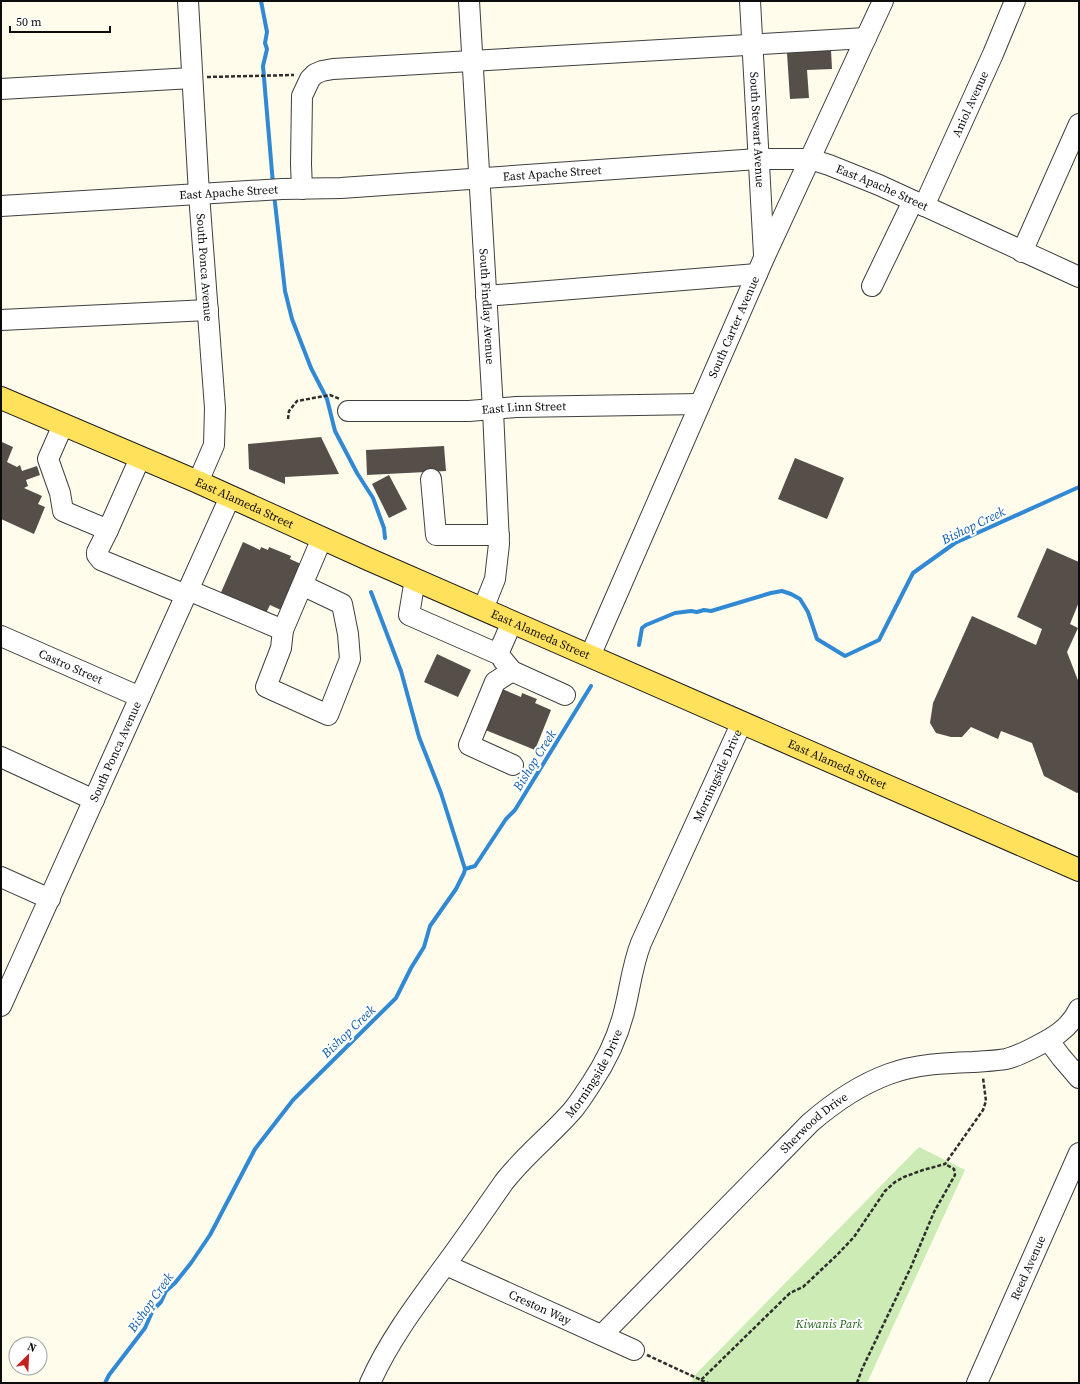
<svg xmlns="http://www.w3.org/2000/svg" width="1080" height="1384" font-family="'Source Serif 4',serif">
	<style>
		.green { fill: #cdebb4 }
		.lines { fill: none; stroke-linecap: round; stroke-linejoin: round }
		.stream { stroke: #3189d4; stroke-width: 4 }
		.building { fill: #564e48 }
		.minor-casing { stroke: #3f3f3f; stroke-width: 22 }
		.major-casing { stroke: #1d1d1d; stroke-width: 24 }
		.path { stroke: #2e2e2e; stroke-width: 2.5; stroke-dasharray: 4 2; stroke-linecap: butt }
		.minor { stroke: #fff; stroke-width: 20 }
		.major { stroke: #ffe15c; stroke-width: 22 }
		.labels { text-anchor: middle; stroke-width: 4; stroke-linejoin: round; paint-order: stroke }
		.street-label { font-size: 12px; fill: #0c0c0c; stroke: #fff }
		.park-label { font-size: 12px; font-style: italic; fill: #25671a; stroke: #fff }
		.water-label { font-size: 13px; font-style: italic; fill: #105aa4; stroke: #fff }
	</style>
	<rect width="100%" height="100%" fill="#fffcec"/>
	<path class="green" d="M919,1147L965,1170L867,1383H691L694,1376Z"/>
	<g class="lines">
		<path class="stream" d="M261,1L267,32L265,43L267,49L263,66L273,184
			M274,194L285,291L292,319L311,368L327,399L335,431L357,473L373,498L384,528L385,538
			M371,592L401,671L419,737L441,793L465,869
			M639,645L642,628L646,625L675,613L691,611L697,612L704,610L711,611L771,593L782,591L791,594L800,599L808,612L817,639L845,656L879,640L913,573L955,543L1079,487
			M465,869L475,866L506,819L515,810L591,686
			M105,1383L109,1375L145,1328L153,1310L161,1302L166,1291L175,1283L191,1263L210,1235L255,1149L293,1100L396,998L411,968L424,947L430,926L456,889L464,873L465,869"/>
	</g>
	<path class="building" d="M831,50L832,69L807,70L809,98L790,99L787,53Z
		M321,437L339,474L285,477V484L249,469L248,444Z
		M2,442L13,447L7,462L17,467L20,465L22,471L37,466L40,475L26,480L28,486L24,488L42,496L38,504L45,507L34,534L1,519Z
		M444,446L446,471L367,475L366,450Z
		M795,458L844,478L827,519L778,499Z
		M389,475L407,509L389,518L372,484Z
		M243,542L260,550L261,547L268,550L269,547L291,556L290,559L301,564L281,610L270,605L264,617L219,597Z
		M1047,548L1079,562V602L1070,624L1078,628L1067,652L1079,683V792L1077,793L1044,776L1032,743L1001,731L998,739L971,727L962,737H951L936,733L930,723L933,703L972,616L1036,645L1042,629L1017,617Z
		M437,654L471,670L458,697L424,682Z
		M500,688L521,697L522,693L537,699L535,703L551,710L535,750L483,729Z"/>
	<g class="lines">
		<defs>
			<g id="minor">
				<path id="s1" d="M188,1L199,194L215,408L214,445L198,482"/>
				<path id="s2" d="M469,1L493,410L499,544L495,579L483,609"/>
				<path id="s3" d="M750,1L764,255"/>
				<path d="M1,89L192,78"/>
				<path d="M302,189L301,164L302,96L310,79L315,74L322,71L333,69L866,38"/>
				<path id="s4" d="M1,206L282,189L341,188L758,159H810L829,165L879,185L1079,277"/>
				<path id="s5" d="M924,206L993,54L1015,1"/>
				<path d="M1022,252L1079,124"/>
				<path d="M872,286L913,201"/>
				<path d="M486,296L757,274"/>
				<path d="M1,320L208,310"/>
				<path id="s6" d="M348,411H469L516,407L700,404"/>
				<path d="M63,425L48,459L60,493L63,511L108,530L140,458"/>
				<path d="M431,479L436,535H499"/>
				<path d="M108,530L97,552V555L101,560L186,595"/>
				<path d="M415,579L409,615L498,654L512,622"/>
				<path d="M302,585L342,604L348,634L350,659L328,715L266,687L281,648L283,630L322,538"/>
				<path d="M188,590L283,630"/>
				<path id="s7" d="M1,636L140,697"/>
				<path id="s8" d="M590,656L764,258L883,1"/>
				<path d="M503,660L512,671L565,695"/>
				<path d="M512,671L495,682L469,745L513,765"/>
				<path d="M1,757L94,800"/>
				<path d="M1,877L50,899"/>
				<path id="s9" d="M1,1006L230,497"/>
				<path d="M1049,1041L1061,1057L1079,1078"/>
				<path id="s10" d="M446,1265L634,1350"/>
				<path id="s11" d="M602,1335L810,1123C833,1103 859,1085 889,1074C916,1064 945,1063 973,1062C984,1061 995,1061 1006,1059C1015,1057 1023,1053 1031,1049C1051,1039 1069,1030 1079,1009"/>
				<path id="s12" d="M370,1383C389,1340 418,1302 446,1264C466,1237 485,1209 504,1182C524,1156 550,1136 572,1111C579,1103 585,1093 591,1084C605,1063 618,1036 624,1012C630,989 632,966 641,943L742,722"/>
				<path id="s13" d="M977,1383L1079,1153"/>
			</g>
			<g id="major">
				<path id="s14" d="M1,398L198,482L368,559L1079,870"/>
			</g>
		</defs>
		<use href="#minor" class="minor-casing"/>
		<use href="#major" class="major-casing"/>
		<path class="path" d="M207,77L294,75
			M288,419L289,411L297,401L330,395L340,399
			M647,1355L701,1380L790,1293L803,1287L837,1255L854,1237L885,1191L895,1182L904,1177L923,1170L945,1164L983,1110L986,1101L983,1078
			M701,1380L708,1383
			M857,1383L862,1369L911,1267L934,1212L955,1175L954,1169L945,1164"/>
		<use href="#minor" class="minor"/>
		<use href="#major" class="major"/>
	</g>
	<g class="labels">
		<g class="street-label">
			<text dy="4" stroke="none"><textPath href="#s5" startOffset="112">Aniol Avenue</textPath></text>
			<text dy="4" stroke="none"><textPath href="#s3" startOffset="129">South Stewart Avenue</textPath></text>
			<text dy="4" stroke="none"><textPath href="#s4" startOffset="552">East Apache Street</textPath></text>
			<text dy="4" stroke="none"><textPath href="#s4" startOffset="888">East Apache Street</textPath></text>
			<text dy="4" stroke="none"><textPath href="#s4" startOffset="228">East Apache Street</textPath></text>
			<text dy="4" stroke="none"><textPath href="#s1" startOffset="267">South Ponca Avenue</textPath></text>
			<text dy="4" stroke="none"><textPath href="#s2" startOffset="306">South Findlay Avenue</textPath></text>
			<text dy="4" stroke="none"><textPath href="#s8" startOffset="359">South Carter Avenue</textPath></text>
			<text dy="4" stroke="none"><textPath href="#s6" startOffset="176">East Linn Street</textPath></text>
			<text dy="4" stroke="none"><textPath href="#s14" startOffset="265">East Alameda Street</textPath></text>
			<text dy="4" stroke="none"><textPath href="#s14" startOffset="589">East Alameda Street</textPath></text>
			<text dy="4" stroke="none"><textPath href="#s7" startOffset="76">Castro Street</textPath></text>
			<text dy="4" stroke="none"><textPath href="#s9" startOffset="279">South Ponca Avenue</textPath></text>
			<text dy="4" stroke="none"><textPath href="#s14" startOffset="913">East Alameda Street</textPath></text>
			<text dy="4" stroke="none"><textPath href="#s12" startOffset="708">Morningside Drive</textPath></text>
			<text dy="4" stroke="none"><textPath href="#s12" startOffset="384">Morningside Drive</textPath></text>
			<text dy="4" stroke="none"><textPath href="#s11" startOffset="300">Sherwood Drive</textPath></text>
			<text dy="4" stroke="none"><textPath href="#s13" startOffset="126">Reed Avenue</textPath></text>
			<text dy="4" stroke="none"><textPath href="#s10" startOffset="103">Creston Way</textPath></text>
		</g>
		<g class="park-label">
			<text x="829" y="1328">Kiwanis Park</text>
		</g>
		<g class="water-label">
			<text transform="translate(973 525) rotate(-26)" y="5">Bishop Creek</text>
			<text transform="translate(534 760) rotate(-58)" y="5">Bishop Creek</text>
			<text transform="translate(348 1031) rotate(-44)" y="5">Bishop Creek</text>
			<text transform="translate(150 1302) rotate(-55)" y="5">Bishop Creek</text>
		</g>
	</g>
	<rect width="1080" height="1384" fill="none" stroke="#0c0c0c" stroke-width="4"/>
	<g transform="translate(28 1356) rotate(24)"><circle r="19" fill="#ffffff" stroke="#9e9e9e"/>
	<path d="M0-3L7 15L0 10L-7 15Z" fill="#c3201e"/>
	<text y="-6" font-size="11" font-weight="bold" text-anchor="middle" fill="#0c0c0c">N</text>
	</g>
	<path d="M10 26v6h100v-6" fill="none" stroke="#0c0c0c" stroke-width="2"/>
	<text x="16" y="26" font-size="12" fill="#0c0c0c" stroke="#ffffff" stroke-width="3" paint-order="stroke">50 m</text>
</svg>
